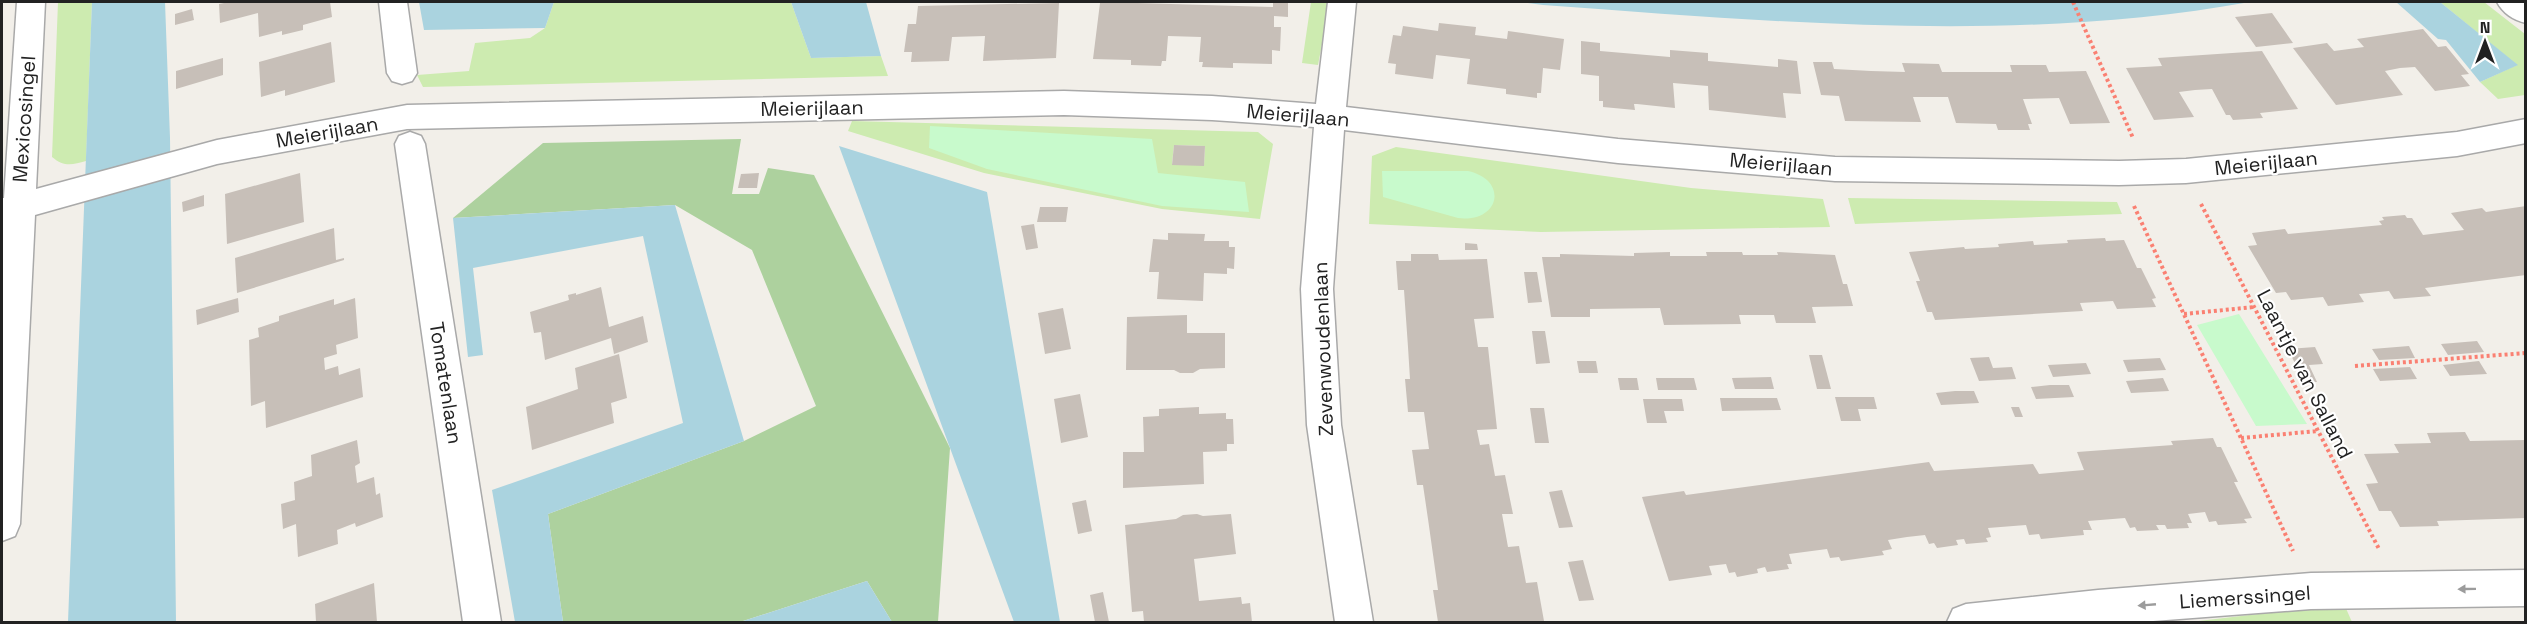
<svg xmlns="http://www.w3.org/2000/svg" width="2527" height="624" font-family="'Space Grotesk',sans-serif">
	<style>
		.grass { fill: #cdebb0; fill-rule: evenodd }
		.forest { fill: #add19e }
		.park { fill: #c8facc }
		.water { fill: #aad3df }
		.building { fill: #c7bfb8 }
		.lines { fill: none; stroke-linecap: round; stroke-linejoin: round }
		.minor-casing { stroke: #a9a9a9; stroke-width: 3 }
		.path { stroke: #fa8072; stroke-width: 4; stroke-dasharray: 3 3; stroke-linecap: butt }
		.minor { fill: #fff; fill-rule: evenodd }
		.oneway { fill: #9c9c9c }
		.labels { text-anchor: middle; stroke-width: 4.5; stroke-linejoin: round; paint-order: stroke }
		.street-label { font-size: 20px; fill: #222; stroke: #fff }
	</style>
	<rect width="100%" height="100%" fill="#f2efe9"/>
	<path class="grass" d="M58,2H92L86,161C72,165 64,167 52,157Z
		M554,2H791L811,58L881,56L888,76L423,87L417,75L469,71L475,43L530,38L545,28Z
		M1311,2H1330L1318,65L1302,63Z
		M2440,2H2484L2525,34V95L2498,99L2480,82L2517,65Z
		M852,121L1258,132L1273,144L1260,219L1162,209L984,173L848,131ZM1174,145L1205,146L1204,165L1172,164Z
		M1396,147L1691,188L1823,199L1830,227L1541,232L1369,224L1372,156Z
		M1848,198L2117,202L2122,214L1855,224Z
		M2344,604L2352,622H2190Z"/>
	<path class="forest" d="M741,139L732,194H759L768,168L814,175L950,448L938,622H892L867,581L740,622H563L548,514L744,441L816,406L752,250L675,205L453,218L543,143Z"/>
	<path class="park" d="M930,126L1152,139L1158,173L1245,182L1249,212L1162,206L987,169L929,148Z
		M1382,171H1468C1509,180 1500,223 1458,218L1383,197Z
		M2239,314L2307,424L2256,426L2197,325Z"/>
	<path class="water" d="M92,2H165L170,138L176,622H68Z
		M419,2H554L545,28L424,30Z
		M791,2H866L881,56L811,58Z
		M1521,2H2250C2017,44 1778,22 1543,5Z
		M2396,2H2440L2518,65L2480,82L2446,40L2438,39Z
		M839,146L987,192L1060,622H1014Z
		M675,205L744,441L548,514L563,622H515L492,490L683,423L643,236L473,268L483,355L468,357L453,218Z
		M867,581L892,622H740Z"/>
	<path class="building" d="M229,2H330L332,17L303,25V30L282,35V31L259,37L258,13L220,23L219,4Z
		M1104,2L1273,7V2H1288V17L1274,16V27H1281L1280,51L1272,50V64L1233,63V68L1202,67L1203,62H1199L1201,37L1168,36L1166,61H1162L1161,66L1131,65V60L1093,59L1100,3Z
		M1059,3L1056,58L983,61L985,36L952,37L949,61L911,62L912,52H904L908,24H916L918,6Z
		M192,9L194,20L175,25V14Z
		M2272,13L2293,43L2256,47L2235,17Z
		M1439,23L1476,27L1475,35L1507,39L1508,31L1564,39L1560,70L1543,68L1541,93H1537V98L1506,94V89L1467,84L1470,59L1436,55L1433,79L1395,74L1396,64L1388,63L1393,35L1401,36L1403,26L1438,31Z
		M2423,29L2438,47L2446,46L2469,74L2461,75L2470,86L2435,91L2415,67L2400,68L2385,71L2403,95L2336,105L2293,48L2327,43L2334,51L2364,47L2357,39Z
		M1581,41L1600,43V51L1670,57V50L1708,53V61L1778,67V59L1797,61L1801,94L1783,93L1786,118L1709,110L1708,86L1673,83L1675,108L1637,104H1634L1635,110L1603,107V101H1599V76L1581,74Z
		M331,42L335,82L285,96V90L261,97L259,62Z
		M2262,51L2298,109L2260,113L2263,118L2233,120L2230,115H2226L2212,89L2195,90L2179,92L2194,117L2154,120L2126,68L2162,66L2158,58Z
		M223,58V75L176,89V71Z
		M1813,62H1832L1834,69L1871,71L1905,72L1902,63L1939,64L1942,72H2012L2010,65H2046L2049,72L2086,71L2110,123L2070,124L2059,98L2023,99L2032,124H2028L2030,130H1998L1996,124L1956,123L1948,97H1913L1921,122L1845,121L1839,96L1821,95Z
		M1174,145L1205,146L1204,166L1172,165Z
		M300,173L304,222L227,244L225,194Z
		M759,173L757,188H738L741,174Z
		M204,195V206L183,212L182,202Z
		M2526,206V275L2425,288L2431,296L2394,299L2389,291L2359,294L2364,302L2328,306L2323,297L2291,300L2286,292L2276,293L2248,246L2257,245L2252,233L2285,229L2288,234L2382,225L2379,221L2384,220L2382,217L2405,215L2407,218H2412L2423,235L2464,230L2451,213L2482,208L2486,212Z
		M1040,207H1068L1066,222H1037Z
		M1034,224L1038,248L1026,250L1021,226Z
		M334,228L336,260L344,258V260L237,293L235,258Z
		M1168,233L1205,234L1204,241H1229V247H1235L1234,269L1227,268V274L1204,273L1203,301L1157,299L1159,272H1149L1153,239L1168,240Z
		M2105,238L2106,241L2124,240L2137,268H2141L2156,298L2152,299L2156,307L2117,309L2113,301L2080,303L2083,311L1935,320L1932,312H1927L1916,281H1920L1909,252L1964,247L1965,249L1999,247L1998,244L2033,241L2034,245L2068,243L2067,240Z
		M1465,243L1477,244L1478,250H1465Z
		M1670,252V256H1707L1706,252H1742L1743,255H1778L1777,252L1835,255L1843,284H1847L1853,306L1812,307L1816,323H1776L1774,315H1739L1741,324L1664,325L1660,308L1590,309V317H1551L1542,257H1560V254L1634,256V253Z
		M1411,254H1438L1439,260L1487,259L1494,318L1474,319L1478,347H1488L1497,429L1477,430L1480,445L1489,444L1495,476L1505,475L1513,514H1502L1508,547L1519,546L1526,583L1537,582L1544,621L1438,622L1433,590H1438L1428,519L1423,485H1417L1412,450L1429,449L1424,412H1408L1405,379H1410L1408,347L1404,290H1398L1396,261H1411Z
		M1524,272H1537L1542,302L1528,303Z
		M601,287L609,327L643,316L648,342L614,354L611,338L545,360L541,332L534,333L530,312L569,300L568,295L576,293V295Z
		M238,298L239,312L197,325L196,310Z
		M355,298L358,338L336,345L337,354L324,358L325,370L338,366L339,375L360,368L363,397L266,428L265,401L251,406L249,340L259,337L258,328L279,321V316L334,299V305Z
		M1063,308L1071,349L1045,354L1038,313Z
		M1187,315V333H1225V368L1200,369L1193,373H1180L1174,370H1126L1127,317Z
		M1532,331H1545L1550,363L1536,364Z
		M2477,341L2484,352L2448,355L2441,344Z
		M2409,346L2415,358L2379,360L2372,349Z
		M2315,347L2323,364L2309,365L2317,382H2304L2288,349Z
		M619,354L627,398L611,403L614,423L532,450L526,407L578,389L575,368Z
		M1809,355H1822L1831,389H1817Z
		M1989,357L1993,368L2012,367L2016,379L1979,381L1970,358Z
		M2160,358L2166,370L2128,372L2123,360Z
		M1577,361H1596L1598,373H1579Z
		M2479,361L2487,374L2450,376L2443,365Z
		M2086,363L2091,374L2053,377L2048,365Z
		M2410,367L2417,379L2380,381L2373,369Z
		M1771,377L1774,389H1735L1732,378Z
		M1618,378H1637L1639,390H1620Z
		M1656,378H1694L1697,390H1658Z
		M2163,378L2169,391L2131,393L2126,381Z
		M2050,385H2069L2074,397L2036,399L2031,387Z
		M1955,391H1974L1979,403L1941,405L1936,393Z
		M1080,394L1088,437L1061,443L1054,399Z
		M1835,397H1874L1877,409H1858L1861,421H1841Z
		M1720,398H1777L1781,410L1722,411Z
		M1643,399H1682L1684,411H1664L1667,423H1647Z
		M1199,407V414L1226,413V419H1233L1234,444H1227V451L1203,452L1204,484L1123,488V452H1144L1143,417L1159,416V409Z
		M2011,407H2019L2023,417H2015Z
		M1530,408H1544L1549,443H1535Z
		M2465,432L2470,441L2526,440V518L2437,521L2439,526L2400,527L2391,511H2379L2366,484L2378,483L2364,454L2399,453L2394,444L2431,443L2427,433Z
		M2213,438L2217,447H2221L2238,482H2234L2252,518L2244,519L2247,523L2218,525L2216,521L2209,522L2205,512L2188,514L2192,523H2187L2189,528L2167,529L2165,525H2156L2159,530L2137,531L2135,527L2130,528L2125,518L2088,521L2092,530H2083L2084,535L2062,537L2041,539L2039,534L2029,535L2026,525L1988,528L1991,537L1986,538L1988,542L1966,544L1964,539L1956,540L1958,545L1937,548L1934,543L1929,544L1925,535L1907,537L1888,540L1892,549L1882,551L1884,555L1841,561L1839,557L1830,558L1827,549L1789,554L1792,564H1787L1789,569L1767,572L1765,567L1757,569L1758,573L1737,577L1735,572L1729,573L1726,564L1709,566L1712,575L1669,581L1642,497L1684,491L1686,495L1929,462L1934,471L2033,464L2039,474L2084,470L2077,452L2173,445L2171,441Z
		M357,440L360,463L355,466L357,483L374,477L376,495L380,493L383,517L356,527L355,523L337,530L338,544L298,557L296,524L283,529L281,504L295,500L294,482L312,476L311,455Z
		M1562,490L1573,527L1559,528L1549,492Z
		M1086,500L1092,531L1078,534L1072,503Z
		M1197,514L1203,516L1231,514L1236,554L1194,559L1199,601L1241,597L1242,604L1250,603L1252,622H1144L1143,611L1132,612L1125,525L1176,519L1183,515Z
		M1583,560L1594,600L1579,601L1568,562Z
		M374,583L377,622H316L315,604Z
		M1103,592L1109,622H1095L1090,595Z"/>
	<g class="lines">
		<defs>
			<path id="minor" d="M17,2H45L36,189L217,140L407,105L1064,91L1212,96L1316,104L1328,2H1356L1346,107L1618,139L1835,157L2119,161L2186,159L2457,132L2526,119V143L2457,156L2186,183L2119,185L1835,181L1618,163L1344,130L1333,289L1341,425L1373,622H1335L1307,425L1301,289L1314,127L1212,120L1064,115L407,129L217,164L35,215L20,524L15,536L2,541V198H4Z
				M379,2H407L417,73L412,81L402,84L392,81L387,73Z
				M2497,2H2526V23C2513,20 2503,13 2497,2Z
				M410,132L421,136L425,144L501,622H463L395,144L399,136Z
				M2526,570V606L2311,609L2140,622H1947L1953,609L1966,604L2098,590L2311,573Z"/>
		</defs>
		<use href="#minor" class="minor-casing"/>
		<path class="path" d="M2073,2L2133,138
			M2201,204L2379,549
			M2134,206L2293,551
			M2184,314L2254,307
			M2355,366L2526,353
			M2241,438L2318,431"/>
		<use href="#minor" class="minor"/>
	</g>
	<defs><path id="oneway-solid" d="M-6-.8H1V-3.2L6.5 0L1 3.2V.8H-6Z" transform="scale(1.5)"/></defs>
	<g class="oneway">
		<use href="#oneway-solid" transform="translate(2467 589) rotate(179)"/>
		<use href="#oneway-solid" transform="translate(2147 605) rotate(175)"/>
	</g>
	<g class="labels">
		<g class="street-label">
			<text transform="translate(812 108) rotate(-1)" y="7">Meierijlaan</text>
			<text transform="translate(1298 115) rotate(5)" y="7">Meierijlaan</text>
			<text transform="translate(24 119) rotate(-86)" y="7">Mexicosingel</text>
			<text transform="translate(327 132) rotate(-10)" y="7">Meierijlaan</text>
			<text transform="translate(2266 163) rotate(-6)" y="7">Meierijlaan</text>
			<text transform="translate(1781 164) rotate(5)" y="7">Meierijlaan</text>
			<text transform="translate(1323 349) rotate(-92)" y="7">Zevenwoudenlaan</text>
			<text transform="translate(2305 374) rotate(63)" y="7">Laantje van Salland</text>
			<text transform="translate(446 383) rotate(81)" y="7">Tomatenlaan</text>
			<text transform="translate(2245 597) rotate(-4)" y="7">Liemerssingel</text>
		</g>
	</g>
	<rect width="2527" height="624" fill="none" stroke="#222222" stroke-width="6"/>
	<g transform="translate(2485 42)" stroke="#ffffff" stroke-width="4.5" paint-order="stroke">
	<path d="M0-4.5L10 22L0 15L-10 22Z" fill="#222222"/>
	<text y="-9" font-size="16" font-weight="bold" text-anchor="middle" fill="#222222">N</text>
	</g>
</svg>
